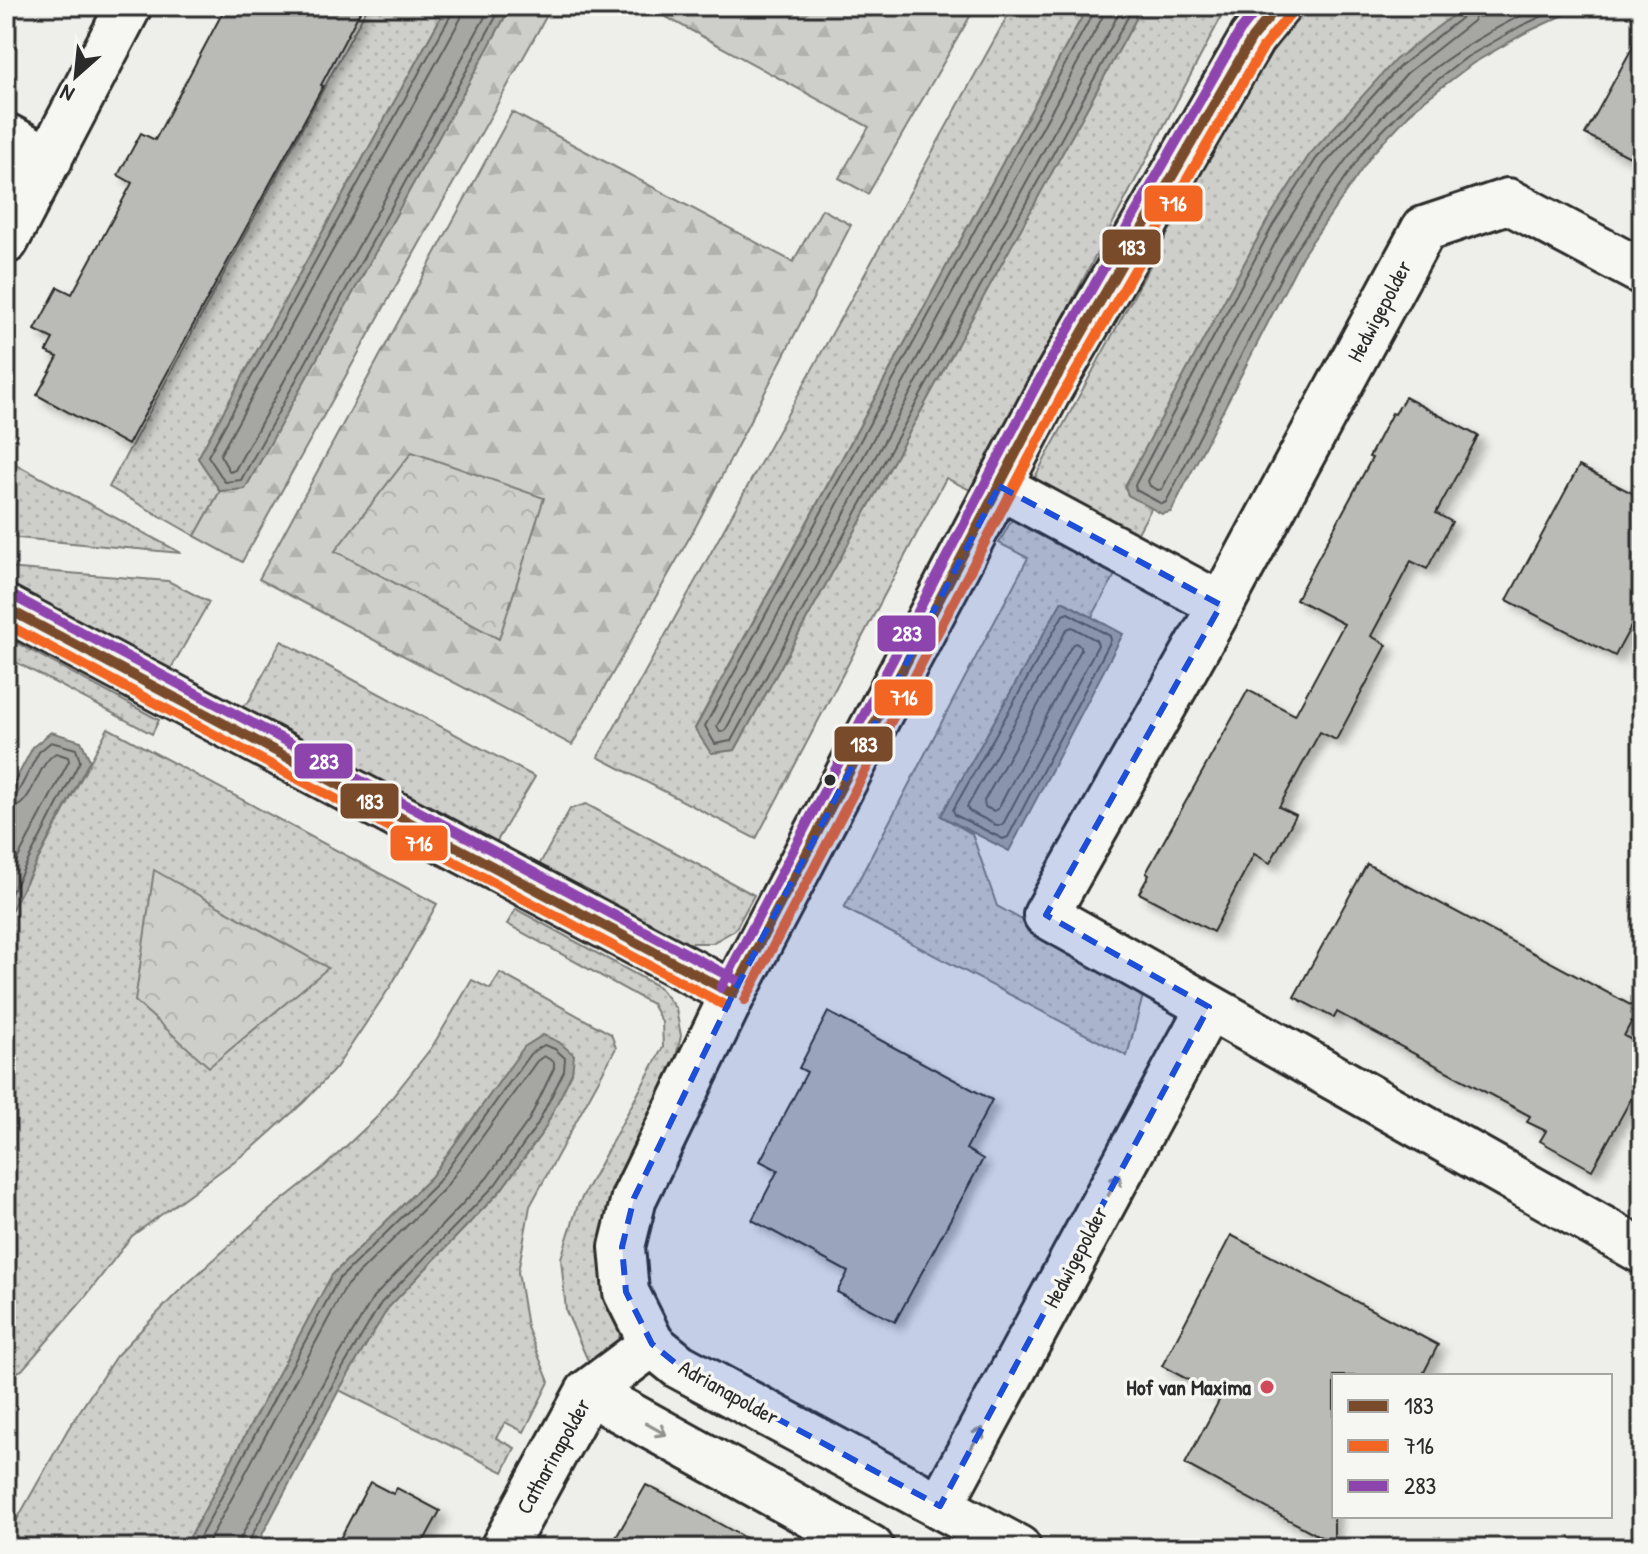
<svg xmlns="http://www.w3.org/2000/svg" width="1648" height="1554" font-family="'Patrick Hand',sans-serif">
	<style>
		.grass { fill: url(#grass-dots); stroke: #7c7c7a; stroke-width: 2 }
		.forest { fill: url(#forest-firs); stroke: #7c7c7a; stroke-width: 2 }
		.park { fill: url(#park-crowns); stroke: #7c7c7a; stroke-width: 2 }
		.water { fill: #a6a6a3; stroke: #757573; stroke-width: 2 }
		.lines { fill: none; stroke-linecap: round; stroke-linejoin: round }
		.shore { stroke: #5c5c5b; stroke-width: 2 }
		.building { fill: #babab7; stroke: #2b2b2b; stroke-width: 2; filter: url(#shadow) }
		.street-casing { stroke: #2b2b2b; stroke-width: 50 }
		.street { stroke: #f6f6f2; stroke-width: 44 }
		.bus-1-casing { stroke: #f6f6f2; stroke-width: 16 }
		.bus-2-casing { stroke: #f6f6f2; stroke-width: 16 }
		.bus-3-casing { stroke: #f6f6f2; stroke-width: 16 }
		.bus-1 { stroke: #7a4b2a; stroke-width: 10 }
		.bus-2 { stroke: #f26522; stroke-width: 10 }
		.bus-3 { stroke: #8e44ad; stroke-width: 10 }
		.oneway { stroke: #90908e }
		.marked { fill: #1d4ed8; fill-opacity: 0.2; stroke: #1d4ed8; stroke-width: 6; stroke-dasharray: 16 10; stroke-linejoin: round }
		.bus-dot { fill: #2b2b2b; stroke: #f6f6f2; stroke-width: 3 }
		.poi-dot { fill: #d1495b; stroke: #f6f6f2; stroke-width: 3 }
		.labels { text-anchor: middle; stroke-width: 7; stroke-linejoin: round; paint-order: stroke }
		.street-label { font-size: 22px; fill: #2b2b2b; stroke: #f6f6f2 }
		.poi-label { font-size: 22px; font-weight: bold; fill: #2b2b2b; stroke: #f6f6f2; text-anchor: end }
		.line-badge { stroke: #f6f6f2; stroke-width: 3 }
		.badge-label { font-size: 22px; text-anchor: middle; font-weight: bold; fill: #fff }
	</style>
	<defs>
		<pattern id="grass-dots" width="8" height="8" patternUnits="userSpaceOnUse" patternTransform="scale(2)"><rect width="8" height="8" fill="#cececa"/><path d="M2 2h.1M6 6h.1" fill="none" stroke="#b1b1ae" stroke-width="1.8" stroke-linecap="round"/></pattern>
		<pattern id="forest-firs" width="22" height="20" patternUnits="userSpaceOnUse" patternTransform="scale(2)"><rect width="22" height="20" fill="#cececa"/><path d="M5 1l3.5 6h-7zM16 11l3.5 6h-7z" fill="#b1b1ae"/></pattern>
		<pattern id="park-crowns" width="20" height="18" patternUnits="userSpaceOnUse" patternTransform="scale(2)"><rect width="20" height="18" fill="#cececa"/><path d="M2 6a3 3 0 1 1 6 0M12 15a3 3 0 1 1 6 0" fill="none" stroke="#b1b1ae"/></pattern>
		<filter id="shadow"><feDropShadow dx="7" dy="7" stdDeviation="4" flood-color="#0004"/></filter>
	</defs>
	<rect width="100%" height="100%" fill="#eeeeea"/>
	<filter id="ink" filterUnits="userSpaceOnUse"><feTurbulence type="fractalNoise" baseFrequency=".0125" numOctaves="2"/><feDisplacementMap in="SourceGraphic" scale="16" xChannelSelector="R" yChannelSelector="G"/><feConvolveMatrix kernelMatrix="1 2 1 2 8 2 1 2 1" color-interpolation-filters="sRGB"/></filter>
	<g filter="url(#ink)">
		<path class="grass" d="M368,6H447L198,458L220,491L195,536L109,487Z
			M1013,6H1088L695,728L711,753L735,750L1143,6H1227L972,491L946,478L756,839L598,757Z
			M1308,6H1465L1310,154L1267,221L1125,486L1128,495L1152,507L1092,617L1062,601L941,816L972,834L997,906L1145,988L1127,1056L844,908L1028,558L999,543L1271,44Z
			M6,459L181,553L18,538L6,532Z
			M6,568L168,581L209,602L169,672L6,585Z
			M6,637L159,720L152,734L14,661L6,675Z
			M281,641L535,777L494,846L234,709L248,703Z
			M108,728L437,904L392,984L336,1068L304,1102L255,1146L132,1236L82,1301L22,1370L6,1377V920Z
			M586,804L754,895L735,930L712,943H683L538,867L570,809Z
			M516,909L659,987L676,1009L681,1036L674,1064L612,1192L602,1248L621,1327L617,1350L593,1372L566,1311L561,1258L578,1205L663,1047L662,1022L652,1004L507,924Z
			M500,973L611,1034L616,1048L530,1206L518,1272L527,1327L549,1382L524,1432L505,1422L496,1438L515,1448L503,1472L339,1390L388,1308L501,1190L544,1130L524,1048L431,1177L332,1275L184,1548H6V1539L68,1429L116,1356L176,1294L262,1216L325,1166L375,1119L432,1047L472,980L490,989Z"/>
		<path class="forest" d="M511,6H552L242,562L195,536L220,491L245,489Z
			M646,6H976L868,194L839,178L869,127Z
			M512,112L793,262L822,209L851,225L696,526L572,745L259,579Z"/>
		<path class="park" d="M412,452L544,498L499,639L335,551Z
			M154,870L328,968L209,1067L135,1001Z"/>
		<path class="water" d="M447,6H511L245,489L220,491L198,458Z
			M1088,6H1143L735,750L711,753L695,729Z
			M1465,6H1583L1525,33L1472,64L1417,106L1373,153L1302,256L1171,512L1162,514L1128,495L1125,486L1267,221L1310,154L1395,60Z
			M1062,601L1123,634L1009,851L941,816Z
			M51,732L81,741L90,760L6,920V798L33,747Z
			M543,1035L559,1042L574,1055L572,1073L544,1130L501,1190L388,1308L339,1390L255,1548H184L332,1275L431,1177L524,1047Z"/>
		<g class="lines">
			<path class="shore" d="M453,6L452,13L208,456L225,482L241,480L502,6
				M463,6L461,18L220,455L230,472L235,470L491,6
				M1094,6L1093,13L705,726L715,744L731,741L1134,6
				M1104,6L1102,18L717,726L720,732L725,731L1123,6
				M1468,6L1465,15L1400,66L1316,159L1273,225L1135,485L1136,490L1162,504L1166,502L1294,252L1366,148L1412,100L1467,57L1521,26L1564,6
				M1478,6L1473,21L1407,73L1324,165L1282,230L1148,481L1150,486L1158,490L1162,489C1232,355 1294,201 1403,95C1442,57 1492,29 1540,6
				M1068,613L1110,636L1111,640L1008,837L1003,839L955,815L953,810L1063,615Z
				M1072,627L1096,640L1098,645L1003,824L998,826L969,811L967,807L1067,629Z
				M1075,643L1081,646V650L998,809L994,811L985,807L984,801L1072,645Z
				M6,800L16,796L39,752L51,742L76,749L80,761L6,903
				M6,810C35,808 34,766 56,753L68,757L69,761L6,881
				M194,1548L338,1280L438,1182L530,1054L544,1045L555,1049L565,1058L564,1071L537,1125L495,1185L381,1303L332,1386L249,1541L248,1548
				M205,1548L346,1286L445,1188L537,1061L544,1056L554,1062V1068L529,1120L487,1178L373,1298L324,1381L241,1537L238,1548"/>
		</g>
		<path class="building" d="M226,6H363L321,85L323,86L128,445L37,395L58,357L46,352L53,339L35,330L58,287L72,294L132,183L118,175L141,133L155,140Z
			M1642,30V163L1585,134Z
			M1405,397L1478,436L1436,513L1452,522L1427,569L1411,561L1371,636L1387,645L1336,740L1320,732L1279,807L1296,815L1270,863L1254,854L1213,932L1139,893L1149,875L1146,873L1248,690L1295,715L1344,624L1296,599L1372,458L1369,457L1392,413L1395,414Z
			M1579,466L1642,498V606L1615,656L1507,600Z
			M1367,864L1638,1009L1624,1036L1642,1045V1079L1592,1170L1540,1141L1546,1131L1527,1122L1530,1116L1337,1012L1334,1018L1294,997Z
			M828,1012L992,1100L966,1149L983,1159L895,1322L837,1292L848,1272L752,1220L778,1170L760,1161L807,1072L799,1068Z
			M1231,1235L1438,1345L1422,1376H1334V1544L1185,1464L1221,1397L1162,1366Z
			M370,1482L393,1494L397,1488L440,1511L420,1548H335Z
			M646,1485L684,1504L763,1548H610Z"/>
		<g class="lines">
			<defs>
				<path id="street" d="M6,136L50,159
					M6,241L129,6
					M999,486L1221,605L1046,915L1642,1251
					M1221,605L1424,229L1508,201L1642,272
					M6,608L733,994
					M588,1392L871,1548
					M940,1506L1209,1007
					M503,1548L588,1392L652,1344
					M1018,1548L679,1366L652,1344L626,1292L622,1247L634,1198L733,994L1048,392L1252,38L1278,6"/>
			</defs>
			<use href="#street" class="street-casing"/>
			<use href="#street" class="street"/>
			<defs>
				<path id="bus-1" d="M6,608L733,994
					M733,994L1048,392L1252,38L1278,6"/>
				<path id="bus-2" d="M6,624L726,1006
					M745,1000L1060,399L1264,46L1289,15"/>
				<path id="bus-3" d="M13,596L740,982
					M721,988L1036,386L1240,31L1260,6"/>
			</defs>
			<use href="#bus-1" class="bus-1-casing"/>
			<use href="#bus-2" class="bus-2-casing"/>
			<use href="#bus-3" class="bus-3-casing"/>
			<use href="#bus-1" class="bus-1"/>
			<use href="#bus-2" class="bus-2"/>
			<use href="#bus-3" class="bus-3"/>
		</g>
		<defs><path id="oneway-shaft" d="M-6 0H5M1.5-3L5.5 0L1.5 3" fill="none" stroke-width="1.6" stroke-linecap="round" stroke-linejoin="round" transform="scale(2)"/></defs>
		<g class="oneway">
			<use href="#oneway-shaft" transform="translate(1114 1185) rotate(-62)"/>
			<use href="#oneway-shaft" transform="translate(656 1429) rotate(29)"/>
			<use href="#oneway-shaft" transform="translate(977 1438) rotate(-61)"/>
		</g>
	</g>
	<path class="marked" d="M999,486L1221,605L1046,915L1209,1007L940,1506L679,1366L652,1344L626,1292L622,1247L634,1198L733,994Z"/>
	<circle class="bus-dot" cx="830" cy="780" r="7"/>
	<circle class="poi-dot" cx="1267" cy="1387" r="8"/>
	<g class="labels">
		<g class="street-label">
			<text transform="translate(1379 311) rotate(-62)" y="8">Hedwigepolder</text>
			<text transform="translate(1075 1257) rotate(-62)" y="8">Hedwigepolder</text>
			<text transform="translate(729 1392) rotate(29)" y="8">Adrianapolder</text>
			<text transform="translate(553 1456) rotate(-61)" y="8">Catharinapolder</text>
		</g>
		<g class="poi-label">
			<text x="1251" y="1395">Hof van Maxima</text>
		</g>
	</g>
	<g class="line-badge">
		<rect x="1143" y="184" width="61" height="39" rx="8" fill="#f26522"/>
		<rect x="1101" y="228" width="61" height="38" rx="8" fill="#7a4b2a"/>
		<rect x="876" y="614" width="61" height="39" rx="8" fill="#8e44ad"/>
		<rect x="873" y="678" width="61" height="39" rx="8" fill="#f26522"/>
		<rect x="833" y="725" width="61" height="38" rx="8" fill="#7a4b2a"/>
		<rect x="293" y="742" width="61" height="38" rx="8" fill="#8e44ad"/>
		<rect x="339" y="782" width="61" height="38" rx="8" fill="#7a4b2a"/>
		<rect x="389" y="824" width="60" height="38" rx="8" fill="#f26522"/>
	</g>
	<g class="badge-label">
		<text x="1173" y="211">716</text>
		<text x="1132" y="255">183</text>
		<text x="907" y="641">283</text>
		<text x="904" y="705">716</text>
		<text x="864" y="752">183</text>
		<text x="324" y="769">283</text>
		<text x="370" y="809">183</text>
		<text x="419" y="851">716</text>
	</g>
	<rect width="1648" height="1554" fill="none" stroke="#f6f6f2" stroke-width="32"/>
	<rect x="16" y="16" width="1616" height="1522" fill="none" stroke="#2b2b2b" stroke-width="3" filter="url(#ink)"/>
	<rect x="1332" y="1374" width="280" height="144" fill="#f6f6f2" stroke="#a5a5a2" stroke-width="2"/>
	<rect x="1348" y="1400" width="40" height="12" fill="#7a4b2a" stroke="#a5a5a2" stroke-width="2"/>
	<text x="1404" y="1414" font-size="24" fill="#2b2b2b">183</text>
	<rect x="1348" y="1440" width="40" height="12" fill="#f26522" stroke="#a5a5a2" stroke-width="2"/>
	<text x="1404" y="1454" font-size="24" fill="#2b2b2b">716</text>
	<rect x="1348" y="1480" width="40" height="12" fill="#8e44ad" stroke="#a5a5a2" stroke-width="2"/>
	<text x="1404" y="1494" font-size="24" fill="#2b2b2b">283</text>
	<g transform="translate(76 76) rotate(207)" stroke="#f6f6f2" stroke-width="6" paint-order="stroke">
	<path d="M0-6L14 30L0 20L-14 30Z" fill="#2b2b2b"/>
	<text y="-12" font-size="22" font-weight="bold" text-anchor="middle" fill="#2b2b2b">N</text>
	</g>
</svg>
